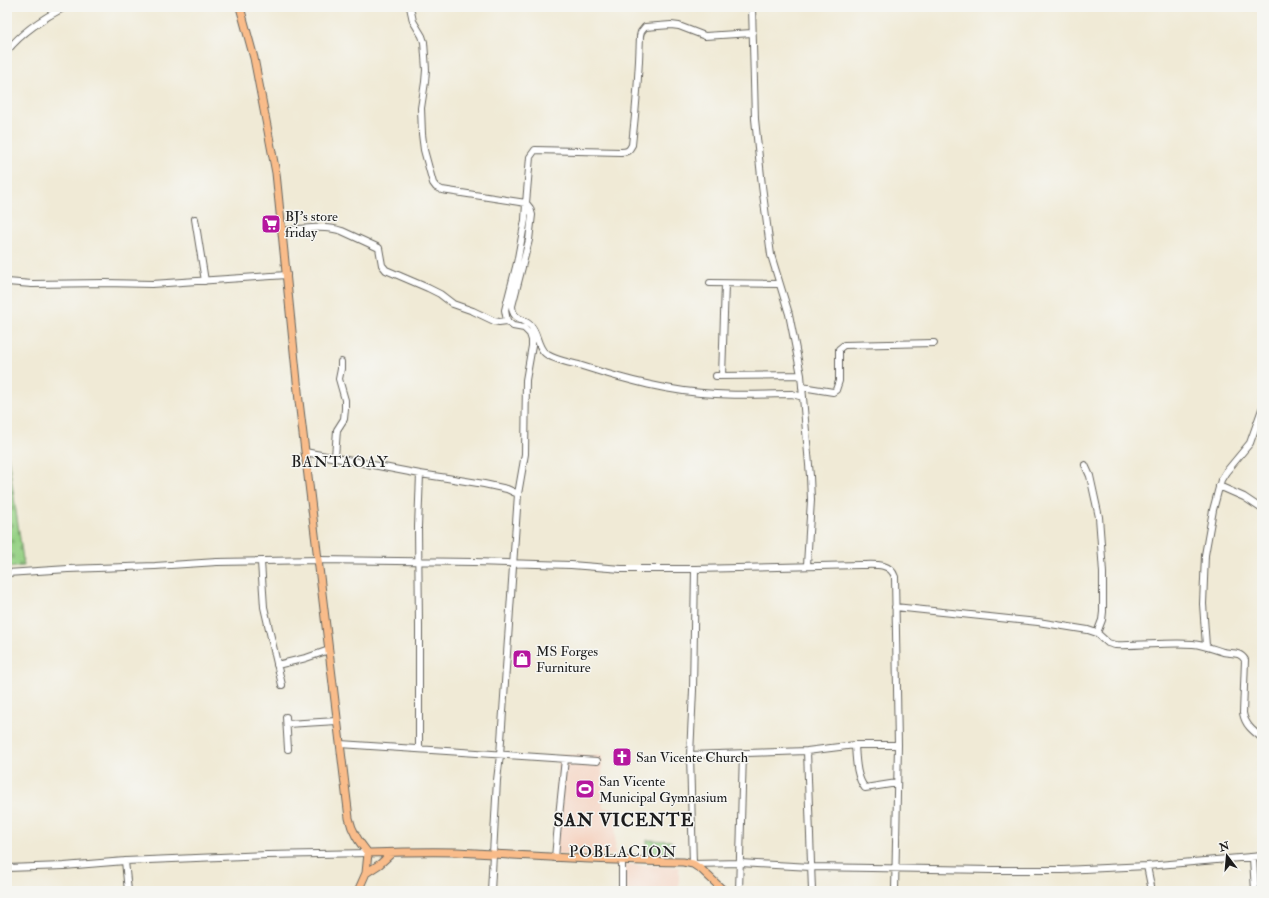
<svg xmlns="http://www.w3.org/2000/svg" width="1269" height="898" font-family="'IM FELL Double Pica',serif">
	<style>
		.built { fill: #f5d3c1 }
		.cemetery { fill: url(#cemetery-stones); stroke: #597650 }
		.pitch { fill: #96d185; stroke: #597650 }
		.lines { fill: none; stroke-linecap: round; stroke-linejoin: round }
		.minor-casing { stroke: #66645d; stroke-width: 8 }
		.major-casing { stroke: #66645d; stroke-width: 9 }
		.minor { stroke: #fff; stroke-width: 6 }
		.major { stroke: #f9bc8a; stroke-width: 7 }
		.labels { text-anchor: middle; stroke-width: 3; stroke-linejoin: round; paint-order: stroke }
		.poi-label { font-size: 14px; fill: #1c1c1c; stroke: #f6f6f2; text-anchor: start }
		.quarter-label { font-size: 16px; letter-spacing: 1px; fill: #1c1c1c; stroke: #f6f6f2 }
		.district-label { font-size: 18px; font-weight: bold; letter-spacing: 1px; fill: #1c1c1c; stroke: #f6f6f2 }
	</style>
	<defs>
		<pattern id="cemetery-stones" width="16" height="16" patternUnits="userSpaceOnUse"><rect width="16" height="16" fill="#96d185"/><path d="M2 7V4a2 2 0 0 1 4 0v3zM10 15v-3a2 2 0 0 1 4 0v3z" fill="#81b372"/></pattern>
	</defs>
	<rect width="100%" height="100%" fill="#f6f6f2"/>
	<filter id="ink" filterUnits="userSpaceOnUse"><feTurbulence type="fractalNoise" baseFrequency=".025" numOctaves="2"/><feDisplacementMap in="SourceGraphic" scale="8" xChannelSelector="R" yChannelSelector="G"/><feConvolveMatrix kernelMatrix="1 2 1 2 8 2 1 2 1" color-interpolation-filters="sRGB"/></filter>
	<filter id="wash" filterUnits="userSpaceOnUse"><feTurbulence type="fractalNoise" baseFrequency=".012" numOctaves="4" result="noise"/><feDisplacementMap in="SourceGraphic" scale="16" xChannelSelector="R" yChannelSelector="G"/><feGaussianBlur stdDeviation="0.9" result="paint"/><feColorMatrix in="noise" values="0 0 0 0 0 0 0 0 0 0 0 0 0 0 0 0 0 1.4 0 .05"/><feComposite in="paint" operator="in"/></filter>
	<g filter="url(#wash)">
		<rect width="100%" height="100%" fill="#f0ead6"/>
		<path class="built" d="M559,754L602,756L603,808H616L615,855L553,854L556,797Z
			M625,864L679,867V891H625Z"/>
		<path class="cemetery" d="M7,456H8L24,566L7,568Z"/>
		<path class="pitch" d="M647,840L671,841L670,853L647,852Z"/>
	</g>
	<g filter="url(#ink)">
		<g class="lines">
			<defs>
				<path id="minor" d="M410,7L413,21L422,36L424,42L426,70L425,82L421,108L422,134L424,150L433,183L436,187L442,190L526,203L530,157L535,150L621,152C627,152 629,151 632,145C636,109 639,72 640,36L641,32L645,27L671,25L679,26L705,36L752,33
					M752,7L755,119L762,186L771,255L789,314L801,375L810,476L811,500L807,565
					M7,51C21,33 45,17 65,7
					M526,203L530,208L532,215L529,240L512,306C512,320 524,318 531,326C538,334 537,346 545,353C553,360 572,363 582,366C626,380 670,392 716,394C741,396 767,394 792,394L803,397
					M195,219L205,281
					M282,231C301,229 323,225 342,231L379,248L382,265L386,270L428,288L440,294L453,304L473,311L494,321L499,322L507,321
					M7,282L32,284L105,283L152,284L287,275
					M710,283L779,284
					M716,376L801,375
					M722,376L725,284
					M802,387L833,392L836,390L839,381V349L844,345L934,343
					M305,452L420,474L447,478L484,484L507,489L518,494
					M335,457L337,430L344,419L345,409V400L339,379L341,369V362
					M1085,465L1090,476L1099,517L1101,544L1103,573V612L1102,620L1097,633
					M1219,486L1244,497L1262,509
					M261,562L264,607L282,685
					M695,569L693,690L690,755L693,864L740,863L811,867L992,870H1063L1147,866L1262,856
					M7,573L68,569L155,566L217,562L319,560L474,562L571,565L621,569H695L860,565C873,565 890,562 895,577L898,745L895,891
					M895,607L1038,622L1088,630L1097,633L1108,643L1115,645C1141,646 1167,642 1193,644C1204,645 1213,649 1223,652C1232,654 1240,651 1245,660L1243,713C1245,725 1253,731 1262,738
					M1206,646L1203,604L1205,555L1213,510L1221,480L1226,472L1250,443L1262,409
					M277,665L306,658L329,650
					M286,717L288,749
					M287,724L337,721
					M340,744L597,761
					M855,745C856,759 856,777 865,788L897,783
					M419,749V626L418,527L420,474
					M807,751L812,891
					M690,755L807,751L855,745H898
					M555,858L557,835L565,759
					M1253,858L1255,891
					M125,861L128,891
					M622,861V891
					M1147,866L1152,891
					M7,868L64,866L125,861L267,855L368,853
					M491,891L497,780L500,755L518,494L525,454L526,380L532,346V340L530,334L524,328L513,326L507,321L505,310L517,263L525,220L526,203
					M739,891L743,753"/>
				<path id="major" d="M240,7L254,58L276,173L299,401L349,818C352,832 359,842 368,853L366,873L358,891
					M368,853C397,852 427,851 457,852C532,856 607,861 683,862L693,864L702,870L724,891
					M366,873L380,864L392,853"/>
			</defs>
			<use href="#minor" class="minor-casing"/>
			<use href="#major" class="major-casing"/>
			<use href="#minor" class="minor"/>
			<use href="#major" class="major"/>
		</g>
	</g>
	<defs>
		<symbol id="supermarket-square" viewBox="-11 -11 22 22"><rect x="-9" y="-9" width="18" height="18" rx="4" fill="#b5179e" stroke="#f6f6f2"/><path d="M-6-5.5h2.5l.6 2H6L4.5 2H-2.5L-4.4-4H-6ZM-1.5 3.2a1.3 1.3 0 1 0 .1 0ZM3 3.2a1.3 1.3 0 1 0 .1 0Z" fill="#fff"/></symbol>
		<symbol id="shop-square" viewBox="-11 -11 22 22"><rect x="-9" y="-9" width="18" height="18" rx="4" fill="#b5179e" stroke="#f6f6f2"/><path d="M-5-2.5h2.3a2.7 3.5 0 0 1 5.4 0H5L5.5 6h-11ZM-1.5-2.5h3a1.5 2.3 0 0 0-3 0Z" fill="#fff"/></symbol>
		<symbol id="church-square" viewBox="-11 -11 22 22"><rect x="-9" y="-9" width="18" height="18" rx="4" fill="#b5179e" stroke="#f6f6f2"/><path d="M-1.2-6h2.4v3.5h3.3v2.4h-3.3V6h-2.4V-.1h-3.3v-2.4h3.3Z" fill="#fff"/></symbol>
		<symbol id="stadium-square" viewBox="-11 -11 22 22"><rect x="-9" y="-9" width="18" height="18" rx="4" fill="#b5179e" stroke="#f6f6f2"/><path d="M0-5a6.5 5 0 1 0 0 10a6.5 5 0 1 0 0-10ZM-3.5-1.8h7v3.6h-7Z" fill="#fff"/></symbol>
	</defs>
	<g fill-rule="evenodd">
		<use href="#supermarket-square" x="260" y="213" width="22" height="22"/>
		<use href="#shop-square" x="511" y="648" width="22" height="22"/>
		<use href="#church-square" x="611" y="746" width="22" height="22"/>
		<use href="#stadium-square" x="574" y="778" width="22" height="22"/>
	</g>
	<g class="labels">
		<g class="poi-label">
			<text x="285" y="221">BJ's store<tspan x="285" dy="16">friday</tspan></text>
			<text x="536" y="656">MS Forges<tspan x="536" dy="16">Furniture</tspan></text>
			<text x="636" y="762">San Vicente Church</text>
			<text x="599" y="786">San Vicente<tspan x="599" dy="16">Municipal Gymnasium</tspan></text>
		</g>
		<g class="quarter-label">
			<text x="340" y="467">BANTAOAY</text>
			<text x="623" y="857">POBLACION</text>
		</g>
		<g class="district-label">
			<text x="624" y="826">SAN VICENTE</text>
		</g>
	</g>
	<rect width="1269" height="898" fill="none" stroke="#f6f6f2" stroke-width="24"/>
	<g transform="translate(1227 856) rotate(344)" stroke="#f6f6f2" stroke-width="3" paint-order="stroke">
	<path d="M0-3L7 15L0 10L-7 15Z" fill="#1c1c1c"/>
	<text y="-6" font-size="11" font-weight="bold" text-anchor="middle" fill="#1c1c1c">N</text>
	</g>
</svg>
